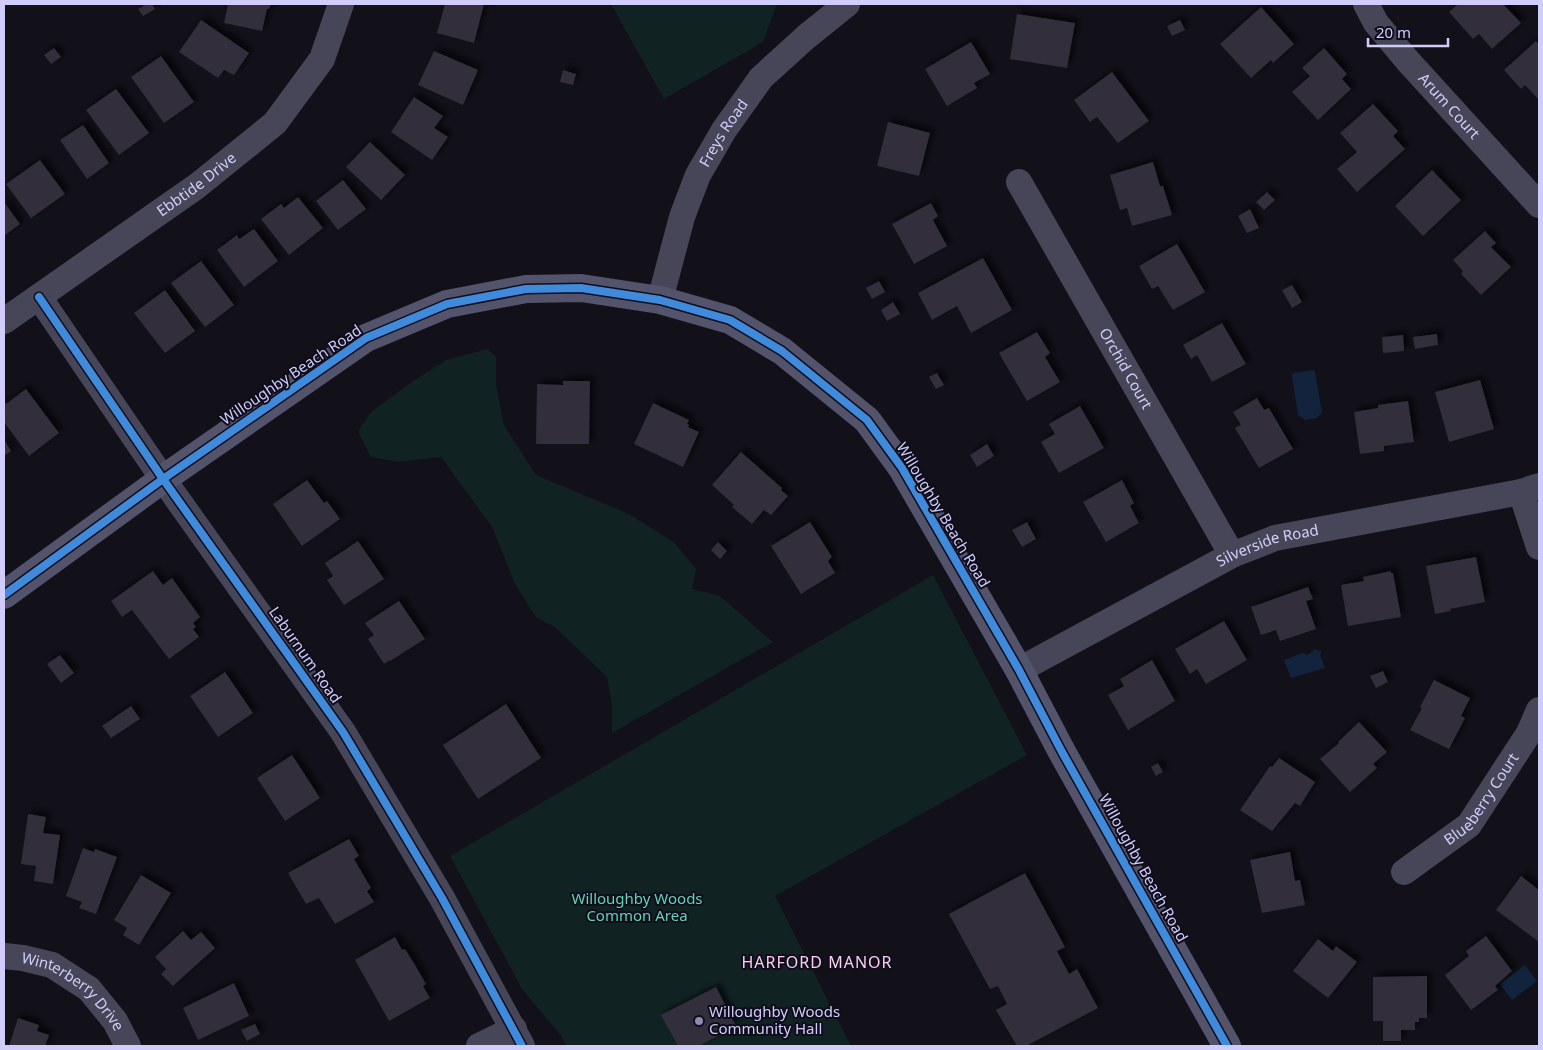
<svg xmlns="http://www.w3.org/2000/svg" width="1543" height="1050" font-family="'Noto Sans',sans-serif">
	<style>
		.green { fill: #122 }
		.water { fill: #12243d }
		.building { fill: #302e3b; filter: url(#shadow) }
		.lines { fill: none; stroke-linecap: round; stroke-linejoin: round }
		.street { stroke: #474659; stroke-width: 26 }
		.secondary { stroke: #53536b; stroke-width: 28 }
		.cycleway-casing { stroke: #0f0d1c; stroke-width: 11 }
		.cycleway { stroke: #408adc; stroke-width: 8 }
		.poi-dot { fill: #8e8bab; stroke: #0f0d1c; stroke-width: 2 }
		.labels { text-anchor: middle; stroke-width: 4; stroke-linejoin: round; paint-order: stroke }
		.street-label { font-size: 15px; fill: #d1cdfa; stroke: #0f0d1c }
		.park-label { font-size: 15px; fill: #61d3b3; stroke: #0f0d1c }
		.poi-label { font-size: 15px; fill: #d1cdfa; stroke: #0f0d1c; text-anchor: start }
		.neighbourhood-label { font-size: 16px; letter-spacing: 1px; fill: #fbcfec; stroke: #0f0d1c }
	</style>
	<defs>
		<filter id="shadow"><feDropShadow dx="4.5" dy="-4.5" stdDeviation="2.5" flood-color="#0009"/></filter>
	</defs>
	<rect width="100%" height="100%" fill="#121018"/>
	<path class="green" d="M611,4H777L763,42L664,99Z
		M487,349L496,356V385L504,425L536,475L629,514L674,542L696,569L692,589L720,596L773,642L612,733V705L607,677L556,628L536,617L515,584L492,527L441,457L397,462L371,457L358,431L371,412L410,383L446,360Z
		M933,575L1027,755L775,896L851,1046H566L562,1037L522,989L450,856Z"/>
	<path class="water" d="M1313,370L1315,372L1322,412L1317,418L1305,420L1298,415L1292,376L1293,373Z
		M1314,649L1322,652L1320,655L1325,668L1291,678L1284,660L1303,653L1307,655L1312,652Z
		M1525,965L1537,981L1512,1000L1500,984Z"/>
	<path class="building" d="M147,4H152L155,9L143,16L138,9Z
		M228,4H271L269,9H267L262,31L224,23Z
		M445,4H484L474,43L437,33Z
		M1458,4H1503L1521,23L1492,49L1479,34L1473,39L1449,12Z
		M1261,7L1294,44L1273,63L1271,60L1251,78L1220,44Z
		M1017,14L1075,23L1067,68L1010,59Z
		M201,20L249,53L234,75L224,70L218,78L179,52Z
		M1180,20L1185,30L1172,36L1167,26Z
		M1536,41L1539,45V100L1525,85L1521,89L1504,70Z
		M971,42L990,74L974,83L977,88L947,106L925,69Z
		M54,48L61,57L51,64L44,55Z
		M1324,48L1347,74L1342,79L1351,89L1318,120L1292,92L1310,76L1302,68Z
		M434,51L478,70L463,105L418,85Z
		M161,56L194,102L164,123L131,77Z
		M563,70L576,74L573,85L560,82Z
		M1112,72L1149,121L1118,143L1097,117L1090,122L1074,100Z
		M116,89L149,133L119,155L86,110Z
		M414,97L443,116L434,128L448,137L432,160L391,132Z
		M1373,104L1398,131L1393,136L1405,149L1357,192L1337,169L1357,152L1340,133Z
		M888,122L930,133L919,176L877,166Z
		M83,125L109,163L87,179L60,140Z
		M370,142L405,175L381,200L346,167Z
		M40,160L65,194L31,218L6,184Z
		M1153,162L1160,186H1163L1172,215L1132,226L1127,208L1120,210L1110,175Z
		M1432,170L1461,200L1423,236L1395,206Z
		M343,180L366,209L338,230L316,201Z
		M1267,192L1275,200L1264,210L1256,202Z
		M298,197L323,228L289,255L261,219L281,204L284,208Z
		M4,202L20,224L4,236Z
		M931,203L938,216L933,220L947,246L914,264L892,224Z
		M1250,209L1259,228L1247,233L1238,216Z
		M254,229L278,261L244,287L217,250L237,235L239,239Z
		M1485,231L1496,243L1491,247L1511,267L1481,295L1461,274L1463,271L1453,260Z
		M1177,244L1205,292L1173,310L1158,286L1152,289L1139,266Z
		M983,258L1012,310L971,333L957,306L932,320L918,293Z
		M201,261L234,305L205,327L171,283Z
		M879,281L885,292L872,299L866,288Z
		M1292,285L1302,302L1292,308L1282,290Z
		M165,290L195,331L165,353L134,313Z
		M893,302L900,314L887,321L881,310Z
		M1222,323L1246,364L1212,382L1197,355L1191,359L1183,345Z
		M1037,332L1050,353L1045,357L1060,382L1027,401L999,353Z
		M1437,334L1438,345L1415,349L1413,337Z
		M1403,335L1404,351L1383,353L1382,337Z
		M937,373L944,385L936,389L929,377Z
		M1480,380L1494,429L1449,442L1435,392Z
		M563,381H590L589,444H536L537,384L563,385Z
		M26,389L59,433L29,456L4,422V401L6,404Z
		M1257,398L1264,410L1269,408L1293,449L1259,468L1235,428L1241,425L1233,412Z
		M1408,401L1414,442L1384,446V451L1360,454L1354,412L1378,408V405Z
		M653,403L689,420L687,424L689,425L688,427L699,432L683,467L634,444Z
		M1080,406L1104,448L1059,473L1041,442L1055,434L1049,424Z
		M4,440L11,451L4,456Z
		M987,444L994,456L977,467L970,455Z
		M741,452L782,488L781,490L788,496L771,515L764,510L752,524L732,507L734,505L712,485Z
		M307,480L324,503L327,501L340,519L302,546L273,504Z
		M1122,480L1134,503L1130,506L1139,523L1106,542L1083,502Z
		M810,522L832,557L828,561L835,573L801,594L771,546Z
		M1027,522L1036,539L1022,547L1012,530Z
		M358,541L384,579L344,605L327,580L333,576L325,563Z
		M718,542L727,551L720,559L711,550Z
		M1476,557L1485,602L1450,609L1451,611L1435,614L1426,566Z
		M153,571L163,585L172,578L200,617L193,623L196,627L193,629L199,637L169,659L132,610L122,617L111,601Z
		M1391,571V573H1393L1401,617L1348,626L1341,585L1364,581L1363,577Z
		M1308,587L1313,599L1306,601L1316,629L1280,641L1276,630L1261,635L1251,607Z
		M399,601L425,639L390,661V660L384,664L368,639L374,635L365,623Z
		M1224,621L1247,660L1206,684L1197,669L1190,674L1175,649Z
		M60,655L74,673L61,683L47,664Z
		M1152,660L1175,701L1128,730L1108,695L1124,686L1120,679Z
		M1383,671L1388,682L1376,688L1370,676Z
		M225,672L253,713L218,737L190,696Z
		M1434,680L1470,698L1461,716L1465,718L1449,749L1410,730L1422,708L1420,707Z
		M506,704L541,758L478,799L443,745Z
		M131,706L140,719L111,738L102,726Z
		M1359,722L1387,752L1373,764L1377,768L1350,792L1320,759L1339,743L1338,742Z
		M292,755L320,798L285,821L257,778Z
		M1279,758L1315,782L1300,806L1295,803L1272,831L1240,810L1270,766L1272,767Z
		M1158,763L1163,772L1156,776L1151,767Z
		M28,814L46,817L43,833L60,835L53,884L34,881L36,866L21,864Z
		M349,839L359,856L354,859L371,888L367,891L374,902L335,924L319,898L306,904L288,873Z
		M83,848L94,852L95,849L117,857L96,914L79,908L82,902L66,896Z
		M1290,852L1295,881L1300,880L1305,905L1262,913L1250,860Z
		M1025,873L1065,947L1057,951L1069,974L1077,969L1098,1008L1026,1046H1017L996,1010L1007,1004L998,986L990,989L949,914Z
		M141,875L171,893L139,945L123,935L127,928L114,920Z
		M1521,876L1539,890V942L1496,910Z
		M183,931L191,940L201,932L215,948L173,986L161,974L166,969L155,957Z
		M1486,936L1512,971L1495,986L1498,990L1471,1010L1445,975L1469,956L1466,951Z
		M395,937L402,950L405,949L415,965L426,984L423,986L430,998L389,1021L355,960Z
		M1318,939L1333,951L1336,946L1357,962L1328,998L1293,971Z
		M1427,976V1018H1419V1022H1415V1030H1401V1041H1383V1021H1373V977Z
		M234,983L249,1016L198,1040L183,1008Z
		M716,987L736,1026L699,1046H678L661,1015Z
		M18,1018L39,1025L37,1031L49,1035L45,1046H9Z
		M255,1024L260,1034L247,1041L241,1030Z"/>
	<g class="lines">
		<g class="street">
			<path id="s1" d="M1366,4L1376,23L1407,60L1539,205"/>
			<path id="s2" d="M1019,182L1232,555"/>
			<path d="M39,297L163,479L343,732L442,898L522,1046"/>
			<path id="s3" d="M660,300L682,217L688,201L698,175L724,130L761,78L806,37L847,4"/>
			<path id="s4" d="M4,321L197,186L275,123L322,59L341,4"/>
			<path d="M1521,492L1539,547"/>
			<path id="s5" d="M1019,670L1232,555L1275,538L1521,492L1539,486"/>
			<path id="s6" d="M1404,872L1469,825L1529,733L1539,710"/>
			<path id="s7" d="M4,956L23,958L52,965L89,989L115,1021L128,1046"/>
			<path d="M479,1046L514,1029"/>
		</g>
		<path class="secondary" d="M4,595L163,479L366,338L447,304L526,289L581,288L660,300L730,320L782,351L867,420L902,468L1019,670L1062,752L1227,1046"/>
		<defs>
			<path id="cycleway" d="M39,297L163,479L343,732L442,898L522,1046
				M4,595L163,479L366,338L447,304L526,289L581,288L660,300L730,320L782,351L867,420L902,468L1019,670L1062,752L1227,1046"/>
		</defs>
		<use href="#cycleway" class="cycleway-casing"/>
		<use href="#cycleway" class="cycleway"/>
	</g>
	<circle class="poi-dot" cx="699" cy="1021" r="5"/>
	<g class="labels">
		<g class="street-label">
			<text dy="5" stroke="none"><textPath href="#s1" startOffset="132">Arum Court</textPath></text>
			<text dy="5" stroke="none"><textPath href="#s3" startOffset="180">Freys Road</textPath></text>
			<text dy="5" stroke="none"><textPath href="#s4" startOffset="236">Ebbtide Drive</textPath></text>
			<text dy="5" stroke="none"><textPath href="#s2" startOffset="215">Orchid Court</textPath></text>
			<text transform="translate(291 375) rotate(-34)" y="5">Willoughby Beach Road</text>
			<text transform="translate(943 515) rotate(59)" y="5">Willoughby Beach Road</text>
			<text dy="5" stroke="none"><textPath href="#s5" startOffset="279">Silverside Road</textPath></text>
			<text transform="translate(305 655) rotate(55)" y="5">Laburnum Road</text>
			<text dy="5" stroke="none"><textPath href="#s6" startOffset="108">Blueberry Court</textPath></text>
			<text transform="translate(1143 868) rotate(61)" y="5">Willoughby Beach Road</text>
			<text dy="5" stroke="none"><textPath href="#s7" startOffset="81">Winterberry Drive</textPath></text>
		</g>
		<g class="park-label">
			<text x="637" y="904">Willoughby Woods<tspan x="637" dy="17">Common Area</tspan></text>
		</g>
		<g class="poi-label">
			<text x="709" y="1017">Willoughby Woods<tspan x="709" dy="17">Community Hall</tspan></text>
		</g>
		<g class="neighbourhood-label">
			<text x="817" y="968">HARFORD MANOR</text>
		</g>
	</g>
	<rect width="1543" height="1050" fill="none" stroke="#d1cdfa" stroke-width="10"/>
	<path d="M1368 38v8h80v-8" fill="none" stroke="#d1cdfa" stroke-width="2.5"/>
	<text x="1376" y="38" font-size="15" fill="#d1cdfa" stroke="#0f0d1c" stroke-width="4" paint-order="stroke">20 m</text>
</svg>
